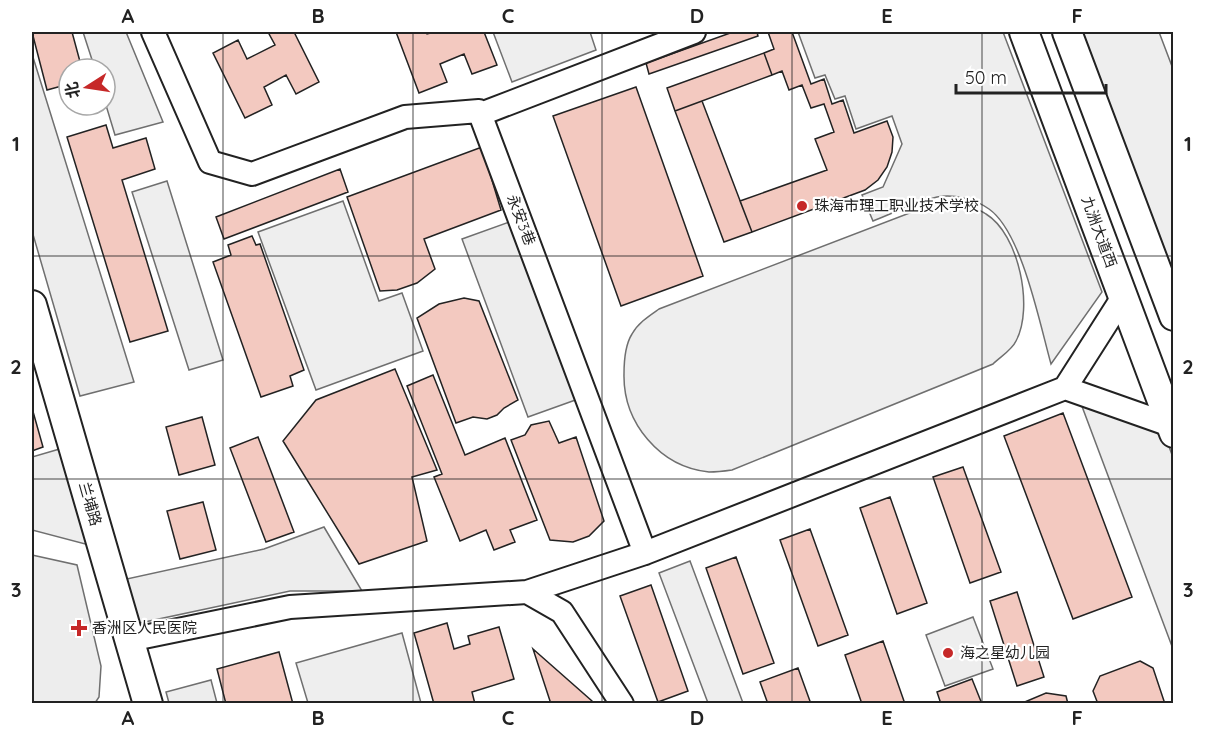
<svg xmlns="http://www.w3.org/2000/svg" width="1205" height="735" font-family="Quicksand,'Noto Sans SC',sans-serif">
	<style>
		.green { fill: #eee; stroke: #6f6f6f; stroke-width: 1.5 }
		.parking { fill: #ededed; stroke: #6f6f6f; stroke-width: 1.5 }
		.building { fill: #f3c9c0; stroke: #222; stroke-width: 1.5 }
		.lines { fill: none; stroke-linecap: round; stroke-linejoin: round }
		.minor-casing { stroke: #222; stroke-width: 26 }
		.major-casing { stroke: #222; stroke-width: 32 }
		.minor { stroke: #fff; stroke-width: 22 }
		.major { stroke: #fff; stroke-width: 28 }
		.grid { fill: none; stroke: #222; stroke-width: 1.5; stroke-opacity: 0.55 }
		.poi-dot { fill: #c62828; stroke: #fff; stroke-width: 2 }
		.labels { text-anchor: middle; stroke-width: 4.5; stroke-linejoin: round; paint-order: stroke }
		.poi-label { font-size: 15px; fill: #222; stroke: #fff; text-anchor: start }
		.street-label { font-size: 15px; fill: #222; stroke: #fff }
		.neatline { fill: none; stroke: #222; stroke-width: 2 }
		.grid-label { font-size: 20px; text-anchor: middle; font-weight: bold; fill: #222 }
	</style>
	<rect width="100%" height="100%" fill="#fff"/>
	<path class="green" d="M83,32H126L163,122L115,135L105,102V69H95Z
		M493,32H590L596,50L512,82Z
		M798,32H1003L1102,292L1051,364C1040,325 1022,232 989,209C975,199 954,194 937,197C918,201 891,214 873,221L862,195L883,187L902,144L892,116L856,129L845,96L835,99L825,75L815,78Z
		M1080,32H1159L1173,69V285Z
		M167,181L223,360L189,370L132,192Z
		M343,201L379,301L402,293L423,351L316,390L258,232Z
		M961,202C969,206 979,209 986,214C1019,234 1034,308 1016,341C1012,350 1000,357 993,364L732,470C725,471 716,472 709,472C660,467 623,423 624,374C624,361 625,345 632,334C638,323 649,316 659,309L933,204Z
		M1080,401L1165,436L1174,460L1173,649Z
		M63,448L89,545L32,530V457Z
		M690,561L743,703H708L659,573Z
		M973,617L993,669L945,686L926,635Z
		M402,633L421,703H308L296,663Z"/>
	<path class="parking" d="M32,54L134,382L80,396L32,231Z
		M515,220L581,398L528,417L462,239Z
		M324,527L362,591H290L135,624L122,580L264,549Z
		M32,555L77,565L101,666L99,697L95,703H32Z
		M211,680L217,703H169L166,692Z"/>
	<path class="building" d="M32,32H72L82,69H69V84L47,90Z
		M268,32H294L319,82L296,94L286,75L264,87L272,105L245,118L213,53L238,40L247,59L275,45Z
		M396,32H426L427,34L435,32H484L497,65L472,74L464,54L440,64L447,82L419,93Z
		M733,32H757L758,36L649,74L646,63Z
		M768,32H792L811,84L824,79L832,104L843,100L854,133L887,121L893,137L892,152L887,167L878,180L865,190L752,232L740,201L827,170L815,139L834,132L824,104L811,108L802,85L789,90L782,71L772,75L764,53L774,49Z
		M764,53L772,75L675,111L667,88Z
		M636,87L703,276L621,306L553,116Z
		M702,101L752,232L724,242L675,111Z
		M106,125L113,148L146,138L155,169L122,180L168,331L130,342L67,137Z
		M482,147L501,210L424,239L435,269L417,283L397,290L380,291L347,197Z
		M340,169L348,192L224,239L216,217Z
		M252,236L256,245L260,244L304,370L290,376L293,386L261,397L213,262L231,255L228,245Z
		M464,298L479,301L518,400L504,408L497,415L487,419L473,417L456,423L417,318L439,304Z
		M395,369L437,470L412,477L427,541L359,564L283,441L316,400Z
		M433,375L465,455L505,438L537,520L510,530L515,542L494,550L486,530L460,541L434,477L442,474L407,386Z
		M32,408L43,447L32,451Z
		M1063,413L1132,597L1073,619L1004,436Z
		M202,417L215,465L179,475L166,427Z
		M549,421L559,443L576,437L604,521L589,536L573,542L550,540L511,440L525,435L531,425Z
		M258,437L294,532L266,542L230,448Z
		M963,467L1001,572L970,583L933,477Z
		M890,497L927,603L897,614L860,508Z
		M203,502L216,550L180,559L167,511Z
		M810,529L848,635L818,646L780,540Z
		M736,557L774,663L743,674L706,568Z
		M651,585L688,691L658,702L620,596Z
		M1017,592L1044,677L1017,686L990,601Z
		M447,623L454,649L470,644L468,636L499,627L514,679L472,692L475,704H434L414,633Z
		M883,641L905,704H862L845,655Z
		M533,649L592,701L594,704H551Z
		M279,652L293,704H226L217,669Z
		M1140,661L1153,668L1165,704H1098L1093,691L1100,676Z
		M798,668L811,704H768L760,682Z
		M972,679L982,704H941L937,692Z
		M1046,693L1066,696L1068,704H1020Z"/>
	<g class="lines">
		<defs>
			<path id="minor" d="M153,32L210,162L252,174L405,117L479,111L645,553
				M481,114L694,32
				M1123,297L1065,388L1170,425
				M527,592L562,612L622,704
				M129,640L290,607L527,592L645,553L1065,388"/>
			<path id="major" d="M1024,32L1174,433
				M1067,32L1174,316
				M32,305L148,704"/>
		</defs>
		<use href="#minor" class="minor-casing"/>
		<use href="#major" class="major-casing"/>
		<use href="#minor" class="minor"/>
		<use href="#major" class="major"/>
	</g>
	<path class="grid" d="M223,32V704M413,32V704M602,32V704M792,32V704M982,32V704M32,256H1174M32,479H1174"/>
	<g class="poi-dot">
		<circle cx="802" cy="206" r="6"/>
		<path d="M76 619h6v6h6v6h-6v6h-6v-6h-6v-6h6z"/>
		<circle cx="948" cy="653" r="6"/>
	</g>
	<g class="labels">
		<g class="poi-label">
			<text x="814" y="211">珠海市理工职业技术学校</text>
			<text x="92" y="633">香洲区人民医院</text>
			<text x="960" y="658">海之星幼儿园</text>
		</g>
		<g class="street-label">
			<text transform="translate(521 220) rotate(69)" y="5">永安3巷</text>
			<text transform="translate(1099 232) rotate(70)" y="5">九洲大道西</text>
			<text transform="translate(90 504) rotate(74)" y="5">兰埔路</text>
		</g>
	</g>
	<rect width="1205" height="735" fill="none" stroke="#ffffff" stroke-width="66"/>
	<g transform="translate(87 87) rotate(258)"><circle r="28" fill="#ffffff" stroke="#a7a7a7" stroke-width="1.5"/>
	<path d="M0-4.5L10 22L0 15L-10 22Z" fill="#c62828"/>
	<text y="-9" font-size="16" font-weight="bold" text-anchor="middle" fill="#222222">北</text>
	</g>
	<path d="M956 84v9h150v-9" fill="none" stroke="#222222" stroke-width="3"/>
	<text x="965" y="84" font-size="18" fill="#222222" stroke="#ffffff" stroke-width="4.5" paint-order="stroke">50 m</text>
	<rect x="33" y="33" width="1139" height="669" class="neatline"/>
	<g class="grid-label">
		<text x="128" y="23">A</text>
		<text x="318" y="23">B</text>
		<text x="508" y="23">C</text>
		<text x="697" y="23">D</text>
		<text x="887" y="23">E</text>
		<text x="1077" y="23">F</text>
		<text x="16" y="151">1</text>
		<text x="1188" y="151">1</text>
		<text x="16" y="374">2</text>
		<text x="1188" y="374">2</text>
		<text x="16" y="597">3</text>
		<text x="1188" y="597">3</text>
		<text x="128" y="725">A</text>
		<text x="318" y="725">B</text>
		<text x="508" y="725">C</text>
		<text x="697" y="725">D</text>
		<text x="887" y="725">E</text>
		<text x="1077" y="725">F</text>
	</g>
</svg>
